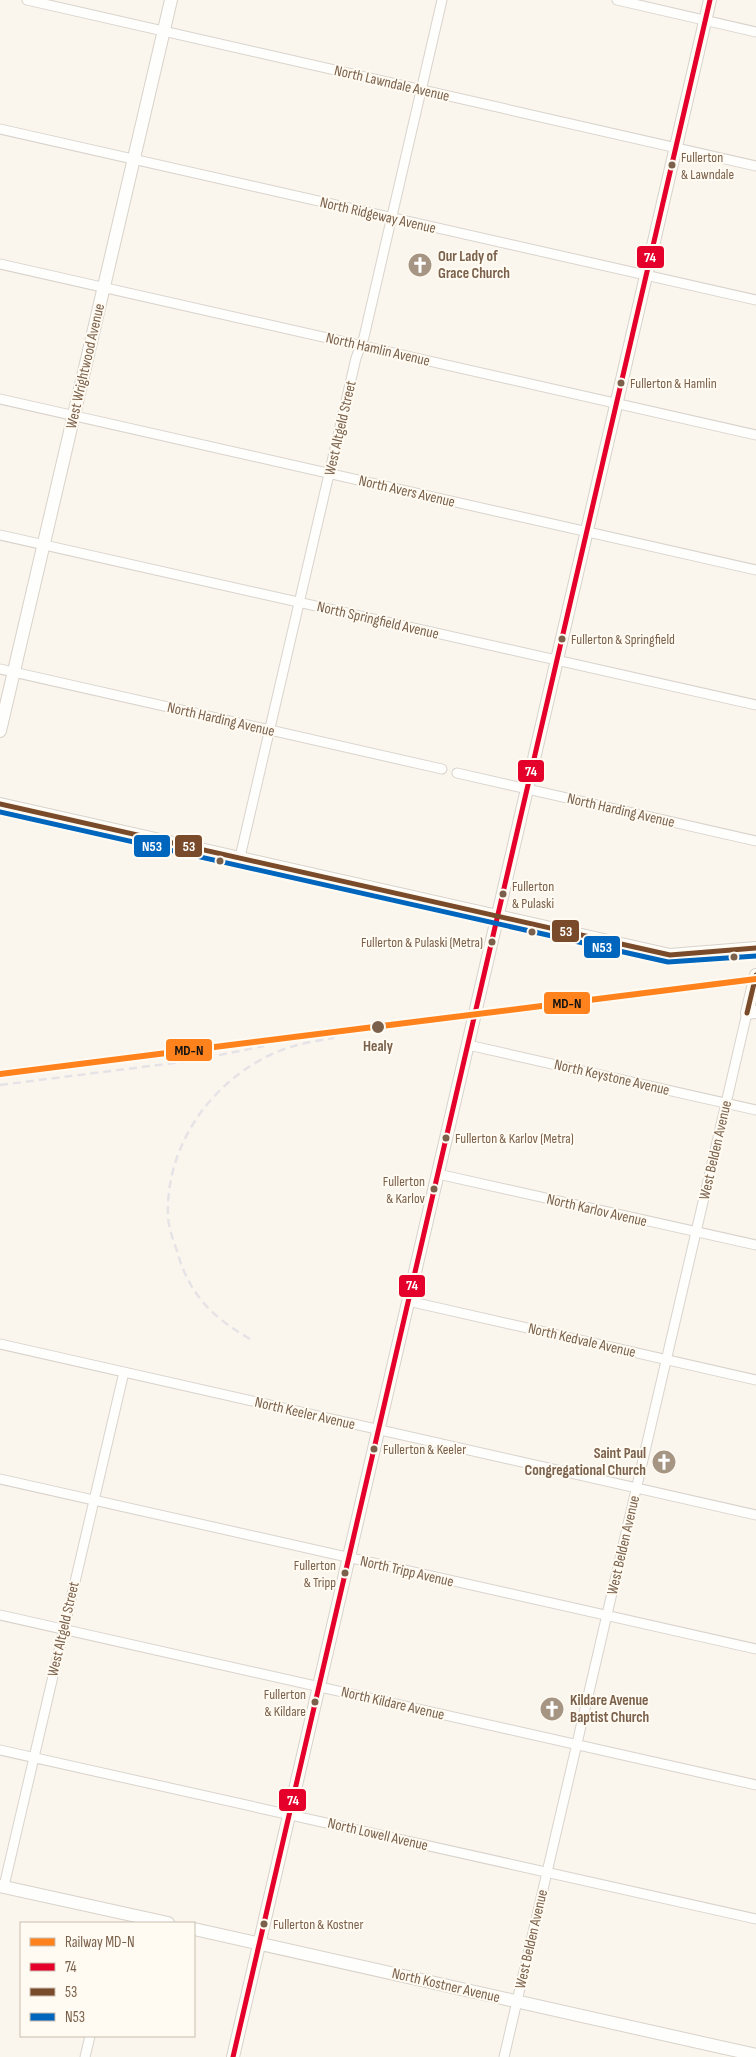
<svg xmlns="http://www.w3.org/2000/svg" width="756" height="2057" font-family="'Sofia Sans Condensed',sans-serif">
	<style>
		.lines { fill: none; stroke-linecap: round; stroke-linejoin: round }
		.street-casing { stroke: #d9d3cc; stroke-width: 11 }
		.secondary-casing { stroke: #d8d2c9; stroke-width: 14 }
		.street { stroke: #fefefc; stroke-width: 9 }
		.secondary { stroke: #fefefc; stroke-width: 12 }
		.rail { stroke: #e6e3e6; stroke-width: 2.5; stroke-dasharray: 8 5; stroke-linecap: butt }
		.bus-1-casing { stroke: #fffbf2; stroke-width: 9 }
		.bus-2-casing { stroke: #fffbf2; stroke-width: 9 }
		.bus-3-casing { stroke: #fffbf2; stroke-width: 9 }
		.bus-1 { stroke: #e4002b; stroke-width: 5 }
		.bus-2 { stroke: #7a4b2a; stroke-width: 5 }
		.bus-3 { stroke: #0065bd; stroke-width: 5 }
		.rail-1-casing { stroke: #fffbf2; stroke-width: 10 }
		.rail-1 { stroke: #ff821d; stroke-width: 6 }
		.bus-dot { fill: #7b614b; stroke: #fffbf2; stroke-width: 2 }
		.labels { text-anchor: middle; stroke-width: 4; stroke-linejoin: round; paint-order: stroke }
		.bus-label { font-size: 14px; fill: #7b614b; stroke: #fffbf2; text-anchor: start }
		.street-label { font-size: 15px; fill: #7b614b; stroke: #fffbf2 }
		.poi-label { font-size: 15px; font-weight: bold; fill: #7b614b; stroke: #fffbf2; text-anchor: start }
		.stop-label { font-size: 15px; font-weight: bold; fill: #7b614b; stroke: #fffbf2 }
		.line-badge { stroke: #fffbf2; stroke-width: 2 }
		.badge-label { font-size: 14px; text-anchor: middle; font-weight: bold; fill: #fff }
		.pale-badge-label { font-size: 14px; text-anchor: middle; font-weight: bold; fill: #111 }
	</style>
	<rect width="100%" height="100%" fill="#faf6ee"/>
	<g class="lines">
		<defs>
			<path id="street" d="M27,0L756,166
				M617,0L756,32
				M0,129L756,300
				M0,264L756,435
				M0,399L756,570
				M0,535L756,705
				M0,669L442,769
				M457,773L756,841
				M240,857L356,358L364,337L442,0
				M468,1045L756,1110
				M438,1174L756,1245
				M408,1301L756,1380
				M0,1344L756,1515
				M0,1479L756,1649
				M0,1615L756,1785
				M0,1750L756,1919
				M4,1886L124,1372
				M85,2057L90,2036
				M504,2057L747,1013"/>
			<path id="secondary" d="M0,731L171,0
				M0,804L670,955L756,948
				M756,975L747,1013L756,1012
				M0,1886L168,1923
				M194,1929L756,2055
				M233,2057L710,0"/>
		</defs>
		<use href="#street" class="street-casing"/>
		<use href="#secondary" class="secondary-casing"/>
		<use href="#street" class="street"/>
		<use href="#secondary" class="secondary"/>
		<path class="rail" d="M0,1085L190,1061L264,1046
			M250,1339C233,1329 215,1317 202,1301C190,1286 182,1270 177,1251C173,1239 168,1227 168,1214C166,1146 210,1083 272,1054C292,1045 313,1041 334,1038"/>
		<defs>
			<path id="bus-1" d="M233,2057L710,0"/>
			<path id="bus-2" d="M0,804L670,955L756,948
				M747,1013L756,975"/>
			<path id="bus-3" d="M0,812L668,962L756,956"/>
		</defs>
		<use href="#bus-1" class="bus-1-casing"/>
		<use href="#bus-2" class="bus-2-casing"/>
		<use href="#bus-3" class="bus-3-casing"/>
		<use href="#bus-1" class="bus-1"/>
		<use href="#bus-2" class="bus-2"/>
		<use href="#bus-3" class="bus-3"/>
		<defs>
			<path id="rail-1" d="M0,1074L756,979"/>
		</defs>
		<use href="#rail-1" class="rail-1-casing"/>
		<use href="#rail-1" class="rail-1"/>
	</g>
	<defs>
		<symbol id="church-disc" viewBox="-11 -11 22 22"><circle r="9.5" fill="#a79584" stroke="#fffbf2"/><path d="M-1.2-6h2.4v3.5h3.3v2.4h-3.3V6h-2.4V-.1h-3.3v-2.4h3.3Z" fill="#fff"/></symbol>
	</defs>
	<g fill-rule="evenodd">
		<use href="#church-disc" x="406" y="251" width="28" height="28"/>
		<use href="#church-disc" x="650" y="1448" width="28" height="28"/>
		<use href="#church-disc" x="538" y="1695" width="28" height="28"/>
	</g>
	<g class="bus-dot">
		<circle cx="672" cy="165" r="4.5"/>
		<circle cx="621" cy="383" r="4.5"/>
		<circle cx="562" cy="639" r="4.5"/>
		<circle cx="220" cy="861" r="4.5"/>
		<circle cx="503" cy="894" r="4.5"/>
		<circle cx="532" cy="932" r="4.5"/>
		<circle cx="492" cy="942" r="4.5"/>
		<circle cx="734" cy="957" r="4.5"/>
		<circle cx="378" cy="1027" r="7"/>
		<circle cx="446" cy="1138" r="4.5"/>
		<circle cx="434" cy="1189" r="4.5"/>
		<circle cx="374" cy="1449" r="4.5"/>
		<circle cx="345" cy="1573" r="4.5"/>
		<circle cx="315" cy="1702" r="4.5"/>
		<circle cx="264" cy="1924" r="4.5"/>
	</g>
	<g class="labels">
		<g class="bus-label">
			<text x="681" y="162">Fullerton<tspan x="681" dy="17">&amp; Lawndale</tspan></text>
			<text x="630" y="388">Fullerton &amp; Hamlin</text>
			<text x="571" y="644">Fullerton &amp; Springfield</text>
			<text x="512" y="891">Fullerton<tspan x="512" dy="17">&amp; Pulaski</tspan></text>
			<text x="483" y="947" text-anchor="end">Fullerton &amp; Pulaski (Metra)</text>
			<text x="455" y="1143">Fullerton &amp; Karlov (Metra)</text>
			<text x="425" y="1186" text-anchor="end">Fullerton<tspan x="425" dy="17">&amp; Karlov</tspan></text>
			<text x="383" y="1454">Fullerton &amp; Keeler</text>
			<text x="336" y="1570" text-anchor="end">Fullerton<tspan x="336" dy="17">&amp; Tripp</tspan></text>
			<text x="306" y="1699" text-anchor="end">Fullerton<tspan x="306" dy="17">&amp; Kildare</tspan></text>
			<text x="273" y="1929">Fullerton &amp; Kostner</text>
		</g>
		<g class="street-label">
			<text transform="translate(392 83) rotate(13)" y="5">North Lawndale Avenue</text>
			<text transform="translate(378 215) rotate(13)" y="5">North Ridgeway Avenue</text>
			<text transform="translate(378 349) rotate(13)" y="5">North Hamlin Avenue</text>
			<text transform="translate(85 366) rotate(-77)" y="5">West Wrightwood Avenue</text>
			<text transform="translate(340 428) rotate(-77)" y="5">West Altgeld Street</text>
			<text transform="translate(407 491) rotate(13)" y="5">North Avers Avenue</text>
			<text transform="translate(378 620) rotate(13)" y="5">North Springfield Avenue</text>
			<text transform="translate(221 719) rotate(13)" y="5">North Harding Avenue</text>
			<text transform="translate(621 810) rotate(13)" y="5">North Harding Avenue</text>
			<text transform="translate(612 1077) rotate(13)" y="5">North Keystone Avenue</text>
			<text transform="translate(715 1150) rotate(-77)" y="5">West Belden Avenue</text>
			<text transform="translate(597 1210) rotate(13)" y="5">North Karlov Avenue</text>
			<text transform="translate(582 1340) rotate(13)" y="5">North Kedvale Avenue</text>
			<text transform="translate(305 1413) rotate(13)" y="5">North Keeler Avenue</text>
			<text transform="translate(623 1545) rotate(-77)" y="5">West Belden Avenue</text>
			<text transform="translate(407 1571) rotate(13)" y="5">North Tripp Avenue</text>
			<text transform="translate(63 1629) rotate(-77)" y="5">West Altgeld Street</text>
			<text transform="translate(393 1703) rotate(13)" y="5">North Kildare Avenue</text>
			<text transform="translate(378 1834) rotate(13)" y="5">North Lowell Avenue</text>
			<text transform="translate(531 1939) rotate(-77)" y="5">West Belden Avenue</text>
			<text transform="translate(446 1985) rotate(13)" y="5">North Kostner Avenue</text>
		</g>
		<g class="poi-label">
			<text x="438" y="261">Our Lady of<tspan x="438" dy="17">Grace Church</tspan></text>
			<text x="646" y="1458" text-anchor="end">Saint Paul<tspan x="646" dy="17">Congregational Church</tspan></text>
			<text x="570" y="1705">Kildare Avenue<tspan x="570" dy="17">Baptist Church</tspan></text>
		</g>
		<g class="stop-label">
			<text x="378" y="1051">Healy</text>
		</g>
	</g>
	<g class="line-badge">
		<rect x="636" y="245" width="29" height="24" rx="5" fill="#e4002b"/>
		<rect x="517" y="759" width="28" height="24" rx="5" fill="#e4002b"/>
		<rect x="133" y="834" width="38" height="24" rx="5" fill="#0065bd"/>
		<rect x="174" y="834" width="29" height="24" rx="5" fill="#7a4b2a"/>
		<rect x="551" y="919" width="29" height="24" rx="5" fill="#7a4b2a"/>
		<rect x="583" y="935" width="38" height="24" rx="5" fill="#0065bd"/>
		<rect x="543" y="991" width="48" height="24" rx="5" fill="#ff821d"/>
		<rect x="165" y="1038" width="48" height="24" rx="5" fill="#ff821d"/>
		<rect x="398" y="1274" width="28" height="24" rx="5" fill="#e4002b"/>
		<rect x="278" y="1788" width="29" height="24" rx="5" fill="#e4002b"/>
	</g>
	<g class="badge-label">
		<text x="650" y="262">74</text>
		<text x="531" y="776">74</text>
		<text x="152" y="851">N53</text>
		<text x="189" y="851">53</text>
		<text x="566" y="936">53</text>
		<text x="602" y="952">N53</text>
		<text x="412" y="1290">74</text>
		<text x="293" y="1805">74</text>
	</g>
	<g class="pale-badge-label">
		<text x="567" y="1008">MD-N</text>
		<text x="189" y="1055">MD-N</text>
	</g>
	<rect x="20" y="1922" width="175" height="115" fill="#fffbf2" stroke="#cabdaf"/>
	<rect x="30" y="1938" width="25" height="8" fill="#ff821d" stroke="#cabdaf"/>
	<text x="65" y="1947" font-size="15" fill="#7b614b">Railway MD-N</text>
	<rect x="30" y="1963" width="25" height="8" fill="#e4002b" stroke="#cabdaf"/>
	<text x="65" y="1972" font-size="15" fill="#7b614b">74</text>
	<rect x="30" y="1988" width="25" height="8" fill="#7a4b2a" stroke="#cabdaf"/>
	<text x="65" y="1997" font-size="15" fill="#7b614b">53</text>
	<rect x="30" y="2013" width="25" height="8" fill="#0065bd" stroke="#cabdaf"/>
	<text x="65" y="2022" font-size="15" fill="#7b614b">N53</text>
</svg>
